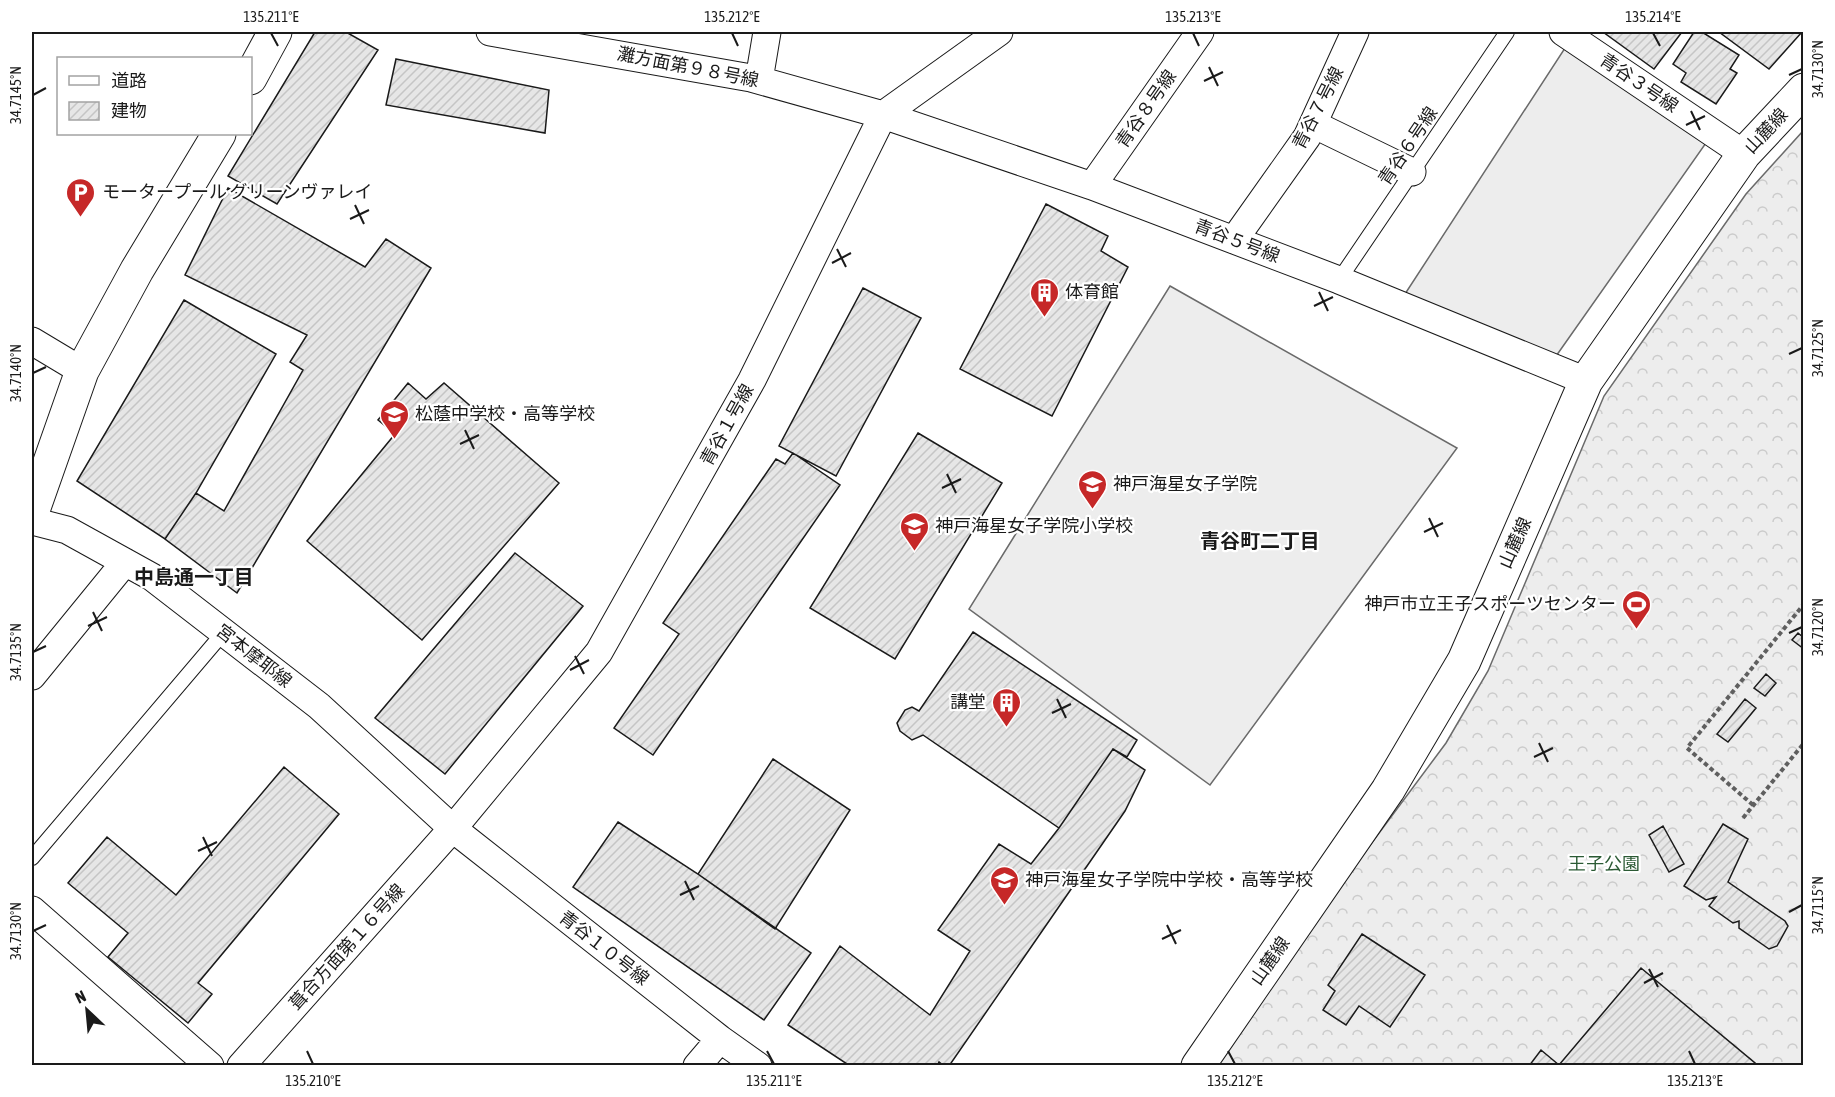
<svg xmlns="http://www.w3.org/2000/svg" width="1835" height="1097" font-family="'Asap Condensed','Noto Sans JP',sans-serif">
	<style>
		.built { fill: #ededed; stroke: #6a6a6a; stroke-width: 1.5 }
		.forest { fill: url(#forest-crowns); stroke: #6a6a6a; stroke-width: 1.5 }
		.building { fill: url(#building-hatch); stroke: #1a1a1a; stroke-width: 1.5 }
		.lines { fill: none; stroke-linecap: round; stroke-linejoin: round }
		.lane-casing { stroke: #1a1a1a; stroke-width: 16 }
		.street-casing { stroke: #1a1a1a; stroke-width: 29 }
		.secondary-casing { stroke: #1a1a1a; stroke-width: 35 }
		.primary-casing { stroke: #1a1a1a; stroke-width: 35 }
		.path { stroke: #5f5f5f; stroke-width: 4; stroke-dasharray: 4.5 3; stroke-linecap: butt }
		.lane { stroke: #fff; stroke-width: 14 }
		.street { stroke: #fff; stroke-width: 27 }
		.secondary { stroke: #fff; stroke-width: 33 }
		.primary { stroke: #fff; stroke-width: 33 }
		.ticks { fill: none; stroke: #1a1a1a; stroke-width: 2 }
		.labels { text-anchor: middle; stroke-width: 4.5; stroke-linejoin: round; paint-order: stroke }
		.street-label { font-size: 18px; fill: #1a1a1a; stroke: #fff }
		.poi-label { font-size: 18px; fill: #1a1a1a; stroke: #fff; text-anchor: start }
		.park-label { font-size: 18px; fill: #2b5a34; stroke: #fff }
		.neighbourhood-label { font-size: 20px; font-weight: bold; fill: #1a1a1a; stroke: #fff }
		.neatline { fill: none; stroke: #1a1a1a; stroke-width: 2 }
		.ticks-label { font-size: 15px; text-anchor: middle; fill: #1a1a1a }
	</style>
	<defs>
		<pattern id="forest-crowns" width="20" height="18" patternUnits="userSpaceOnUse" patternTransform="scale(1.5)"><rect width="20" height="18" fill="#ededed"/><path d="M2 6a3 3 0 1 1 6 0M12 15a3 3 0 1 1 6 0" fill="none" stroke="#cbcbcb"/></pattern>
		<pattern id="building-hatch" width="6" height="6" patternUnits="userSpaceOnUse" patternTransform="scale(1.5)"><rect width="6" height="6" fill="#e6e6e6"/><path d="M-1 1l2-2M0 6l6-6M5 7l2-2" fill="none" stroke="#c5c5c5"/></pattern>
	</defs>
	<rect width="100%" height="100%" fill="#fff"/>
	<path class="built" d="M1565,48L1706,143L1554,359L1405,294Z
		M1170,286L1457,448L1210,785L969,609Z"/>
	<path class="forest" d="M1803,131V1065L1206,1066L1446,743L1488,671L1604,396L1746,194Z"/>
	<path class="building" d="M315,32H346L378,50L277,204L228,176Z
		M1603,32H1682L1654,69Z
		M1694,32H1702L1739,55L1730,69L1737,73L1716,104L1681,82L1686,73L1673,64Z
		M1719,32H1802L1769,69Z
		M396,59L549,90L545,133L386,105Z
		M228,188L365,267L386,239L431,268L237,593L165,539L196,493L224,511L303,370L290,362L307,335L185,275Z
		M1046,204L1108,236L1101,251L1128,267L1052,416L960,369Z
		M863,288L921,318L836,476L779,446Z
		M184,300L276,354L196,493L165,539L77,481Z
		M408,383L426,399L444,383L559,483L422,640L307,541L395,434L378,420Z
		M918,433L1002,483L895,659L810,608Z
		M793,453L840,485L653,755L614,728L679,634L663,623L776,459L785,464Z
		M515,553L583,606L445,774L375,718Z
		M973,632L1137,740L1127,757L1113,749L1059,828L923,735L912,740L900,731L897,723L905,710L912,707L919,711Z
		M1798,633L1804,638V649L1792,640Z
		M1766,674L1776,683L1765,696L1754,688Z
		M1745,699L1756,708L1728,742L1717,734Z
		M1113,749L1145,770L1125,811L949,1066H944L939,1062L937,1066H850L788,1025L840,946L930,1015L970,951L938,930L999,844L1031,864L1059,828Z
		M773,759L850,810L775,929L698,874Z
		M284,767L339,814L198,983L212,994L188,1023L108,957L128,933L68,883L107,837L176,895Z
		M618,822L698,874L811,953L764,1020L573,887Z
		M1723,824L1748,839L1728,882L1785,921L1788,926L1777,946L1769,949L1739,928V921L1733,923L1709,906L1716,897L1706,900L1684,886Z
		M1663,826L1684,864L1669,872L1649,835Z
		M1362,934L1425,975L1390,1027L1359,1006L1346,1025L1323,1010L1335,991L1328,985Z
		M1641,968L1755,1063L1753,1066H1529L1541,1050L1559,1065Z"/>
	<g class="lines">
		<defs>
			<path id="lane" d="M1339,280L1507,32
				M32,858L224,632"/>
			<path id="street" d="M490,32L751,78L883,115L1092,186L1339,280L1586,381
				M1563,32L1744,154
				M759,80L767,32
				M1313,124L1412,172
				M1092,186L1200,32
				M1234,240L1307,137L1355,32
				M32,341L82,371
				M32,521L67,530L152,577L319,706L452,828L720,1039L758,1066
				M32,676L125,562
				M32,910L210,1066
				M241,1066L460,820L599,652L752,380L883,115L999,32
				M697,1066L720,1039"/>
			<path id="secondary" d="M250,78L275,32
				M32,513L82,371L137,270L219,134"/>
			<path id="primary" d="M1198,1066L1388,790L1464,661L1586,381L1744,154L1804,90"/>
		</defs>
		<use href="#lane" class="lane-casing"/>
		<use href="#street" class="street-casing"/>
		<use href="#secondary" class="secondary-casing"/>
		<use href="#primary" class="primary-casing"/>
		<path class="path" d="M1753,805L1687,748L1804,604
			M1743,818L1804,743"/>
		<use href="#lane" class="lane"/>
		<use href="#street" class="street"/>
		<use href="#secondary" class="secondary"/>
		<use href="#primary" class="primary"/>
	</g>
	<path class="ticks" d="M271,33L278,46M732,33L738,46M1193,33L1199,46M1653,33L1660,46M1209,67L1218,86M1789,75L1802,69M1204,81L1223,72M33,95L46,88M1691,111L1700,130M1686,125L1705,116M355,205L364,224M350,219L369,210M837,249L846,267M832,263L851,253M1319,292L1328,311M1314,306L1333,297M1789,354L1802,348M33,373L46,367M465,430L474,449M460,444L479,435M947,474L956,493M942,488L961,479M1429,518L1438,537M1424,532L1443,523M93,612L102,631M88,626L107,617M1789,633L1802,627M33,652L46,646M575,656L584,674M570,670L589,660M1057,699L1066,718M1052,713L1071,704M1539,743L1548,762M1534,757L1553,748M203,837L212,856M198,851L217,842M685,881L694,900M680,895L699,886M1789,912L1802,905M1167,925L1176,944M33,931L46,925M1162,939L1181,930M1649,969L1658,987M1644,983L1663,973M307,1051L313,1064M767,1051L774,1064M1228,1051L1235,1064M1689,1051L1695,1064"/>
	<defs>
		<symbol id="parking-pin" viewBox="-11 -11 22 30"><path d="M0 17L-7.5 6A9.5 9.5 0 1 1 7.5 6Z" fill="#c62828" stroke="#fff"/><path d="M-3.5-5.5H1a3.5 3.5 0 0 1 0 7H-1V5.5H-3.5ZM-1-3.4V-.6H.8a1.4 1.4 0 0 0 0-2.8Z" fill="#fff"/></symbol>
		<symbol id="building-pin" viewBox="-11 -11 22 30"><path d="M0 17L-7.5 6A9.5 9.5 0 1 1 7.5 6Z" fill="#c62828" stroke="#fff"/><path d="M-4-6H4V6H1V3H-1V6H-4ZM-2.5-4.3h1.7v1.8h-1.7ZM.8-4.3h1.7v1.8H.8ZM-2.5-1h1.7V.8h-1.7ZM.8-1h1.7V.8H.8Z" fill="#fff"/></symbol>
		<symbol id="school-pin" viewBox="-11 -11 22 30"><path d="M0 17L-7.5 6A9.5 9.5 0 1 1 7.5 6Z" fill="#c62828" stroke="#fff"/><path d="M0-5L7-2L0 1L-7-2ZM-4 1L0 2.5L4 1V4Q0 6-4 4Z" fill="#fff"/></symbol>
		<symbol id="stadium-pin" viewBox="-11 -11 22 30"><path d="M0 17L-7.5 6A9.5 9.5 0 1 1 7.5 6Z" fill="#c62828" stroke="#fff"/><path d="M0-5a6.5 5 0 1 0 0 10a6.5 5 0 1 0 0-10ZM-3.5-1.8h7v3.6h-7Z" fill="#fff"/></symbol>
	</defs>
	<g fill-rule="evenodd">
		<use href="#parking-pin" x="64" y="176" width="33" height="45"/>
		<use href="#building-pin" x="1028" y="276" width="33" height="45"/>
		<use href="#school-pin" x="378" y="398" width="33" height="45"/>
		<use href="#school-pin" x="1076" y="468" width="33" height="45"/>
		<use href="#school-pin" x="898" y="510" width="33" height="45"/>
		<use href="#stadium-pin" x="1620" y="588" width="33" height="45"/>
		<use href="#building-pin" x="990" y="686" width="33" height="45"/>
		<use href="#school-pin" x="988" y="864" width="33" height="45"/>
	</g>
	<g class="labels">
		<g class="street-label">
			<text transform="translate(688 67) rotate(11)" y="6">灘方面第９８号線</text>
			<text transform="translate(1639 83) rotate(34)" y="6">青谷３号線</text>
			<text transform="translate(1318 108) rotate(-63)" y="6">青谷７号線</text>
			<text transform="translate(1146 109) rotate(-55)" y="6">青谷８号線</text>
			<text transform="translate(1766 131) rotate(-47)" y="6">山麓線</text>
			<text transform="translate(1408 146) rotate(-56)" y="6">青谷６号線</text>
			<text transform="translate(1237 241) rotate(21)" y="6">青谷５号線</text>
			<text transform="translate(727 425) rotate(-61)" y="6">青谷１号線</text>
			<text transform="translate(1515 543) rotate(-66)" y="6">山麓線</text>
			<text transform="translate(254 656) rotate(38)" y="6">宮本摩耶線</text>
			<text transform="translate(347 947) rotate(-48)" y="6">葺合方面第１６号線</text>
			<text transform="translate(604 948) rotate(38)" y="6">青谷１０号線</text>
			<text transform="translate(1270 961) rotate(-55)" y="6">山麓線</text>
		</g>
		<g class="poi-label">
			<text x="102" y="198">モータープール グリーンヴァレイ</text>
			<text x="1065" y="298">体育館</text>
			<text x="415" y="420">松蔭中学校・高等学校</text>
			<text x="1113" y="490">神戸海星女子学院</text>
			<text x="935" y="532">神戸海星女子学院小学校</text>
			<text x="1616" y="610" text-anchor="end">神戸市立王子スポーツセンター</text>
			<text x="986" y="708" text-anchor="end">講堂</text>
			<text x="1025" y="886">神戸海星女子学院中学校・高等学校</text>
		</g>
		<g class="park-label">
			<text x="1604" y="870">王子公園</text>
		</g>
		<g class="neighbourhood-label">
			<text x="1260" y="548">青谷町二丁目</text>
			<text x="194" y="584">中島通一丁目</text>
		</g>
	</g>
	<rect width="1835" height="1097" fill="none" stroke="#ffffff" stroke-width="66"/>
	<rect x="57" y="57" width="195" height="78" fill="#ffffff" stroke="#a3a3a3" stroke-width="1.5"/>
	<rect x="69" y="76" width="30" height="9" fill="#ffffff" stroke="#a3a3a3" stroke-width="1.5"/>
	<text x="111" y="87" font-size="18" fill="#1a1a1a">道路</text>
	<rect x="69" y="102" width="30" height="18" fill="url(#building-hatch)" stroke="#a3a3a3" stroke-width="1.5"/>
	<text x="111" y="117" font-size="18" fill="#1a1a1a">建物</text>
	<g transform="translate(87 1010) rotate(334)" stroke="#ffffff" stroke-width="4.5" paint-order="stroke">
	<path d="M0-4.5L10 22L0 15L-10 22Z" fill="#1a1a1a"/>
	<text y="-9" font-size="16" font-weight="bold" text-anchor="middle" fill="#1a1a1a">N</text>
	</g>
	<rect x="33" y="33" width="1769" height="1031" class="neatline"/>
	<g class="ticks-label">
		<text x="271" y="22">135.211°E</text>
		<text x="732" y="22">135.212°E</text>
		<text x="1193" y="22">135.213°E</text>
		<text x="1653" y="22">135.214°E</text>
		<text transform="translate(1818 69) rotate(-90)" y="5">34.7130°N</text>
		<text transform="translate(16 95) rotate(-90)" y="5">34.7145°N</text>
		<text transform="translate(1818 348) rotate(-90)" y="5">34.7125°N</text>
		<text transform="translate(16 373) rotate(-90)" y="5">34.7140°N</text>
		<text transform="translate(1818 627) rotate(-90)" y="5">34.7120°N</text>
		<text transform="translate(16 652) rotate(-90)" y="5">34.7135°N</text>
		<text transform="translate(1818 905) rotate(-90)" y="5">34.7115°N</text>
		<text transform="translate(16 931) rotate(-90)" y="5">34.7130°N</text>
		<text x="313" y="1086">135.210°E</text>
		<text x="774" y="1086">135.211°E</text>
		<text x="1235" y="1086">135.212°E</text>
		<text x="1695" y="1086">135.213°E</text>
	</g>
</svg>
